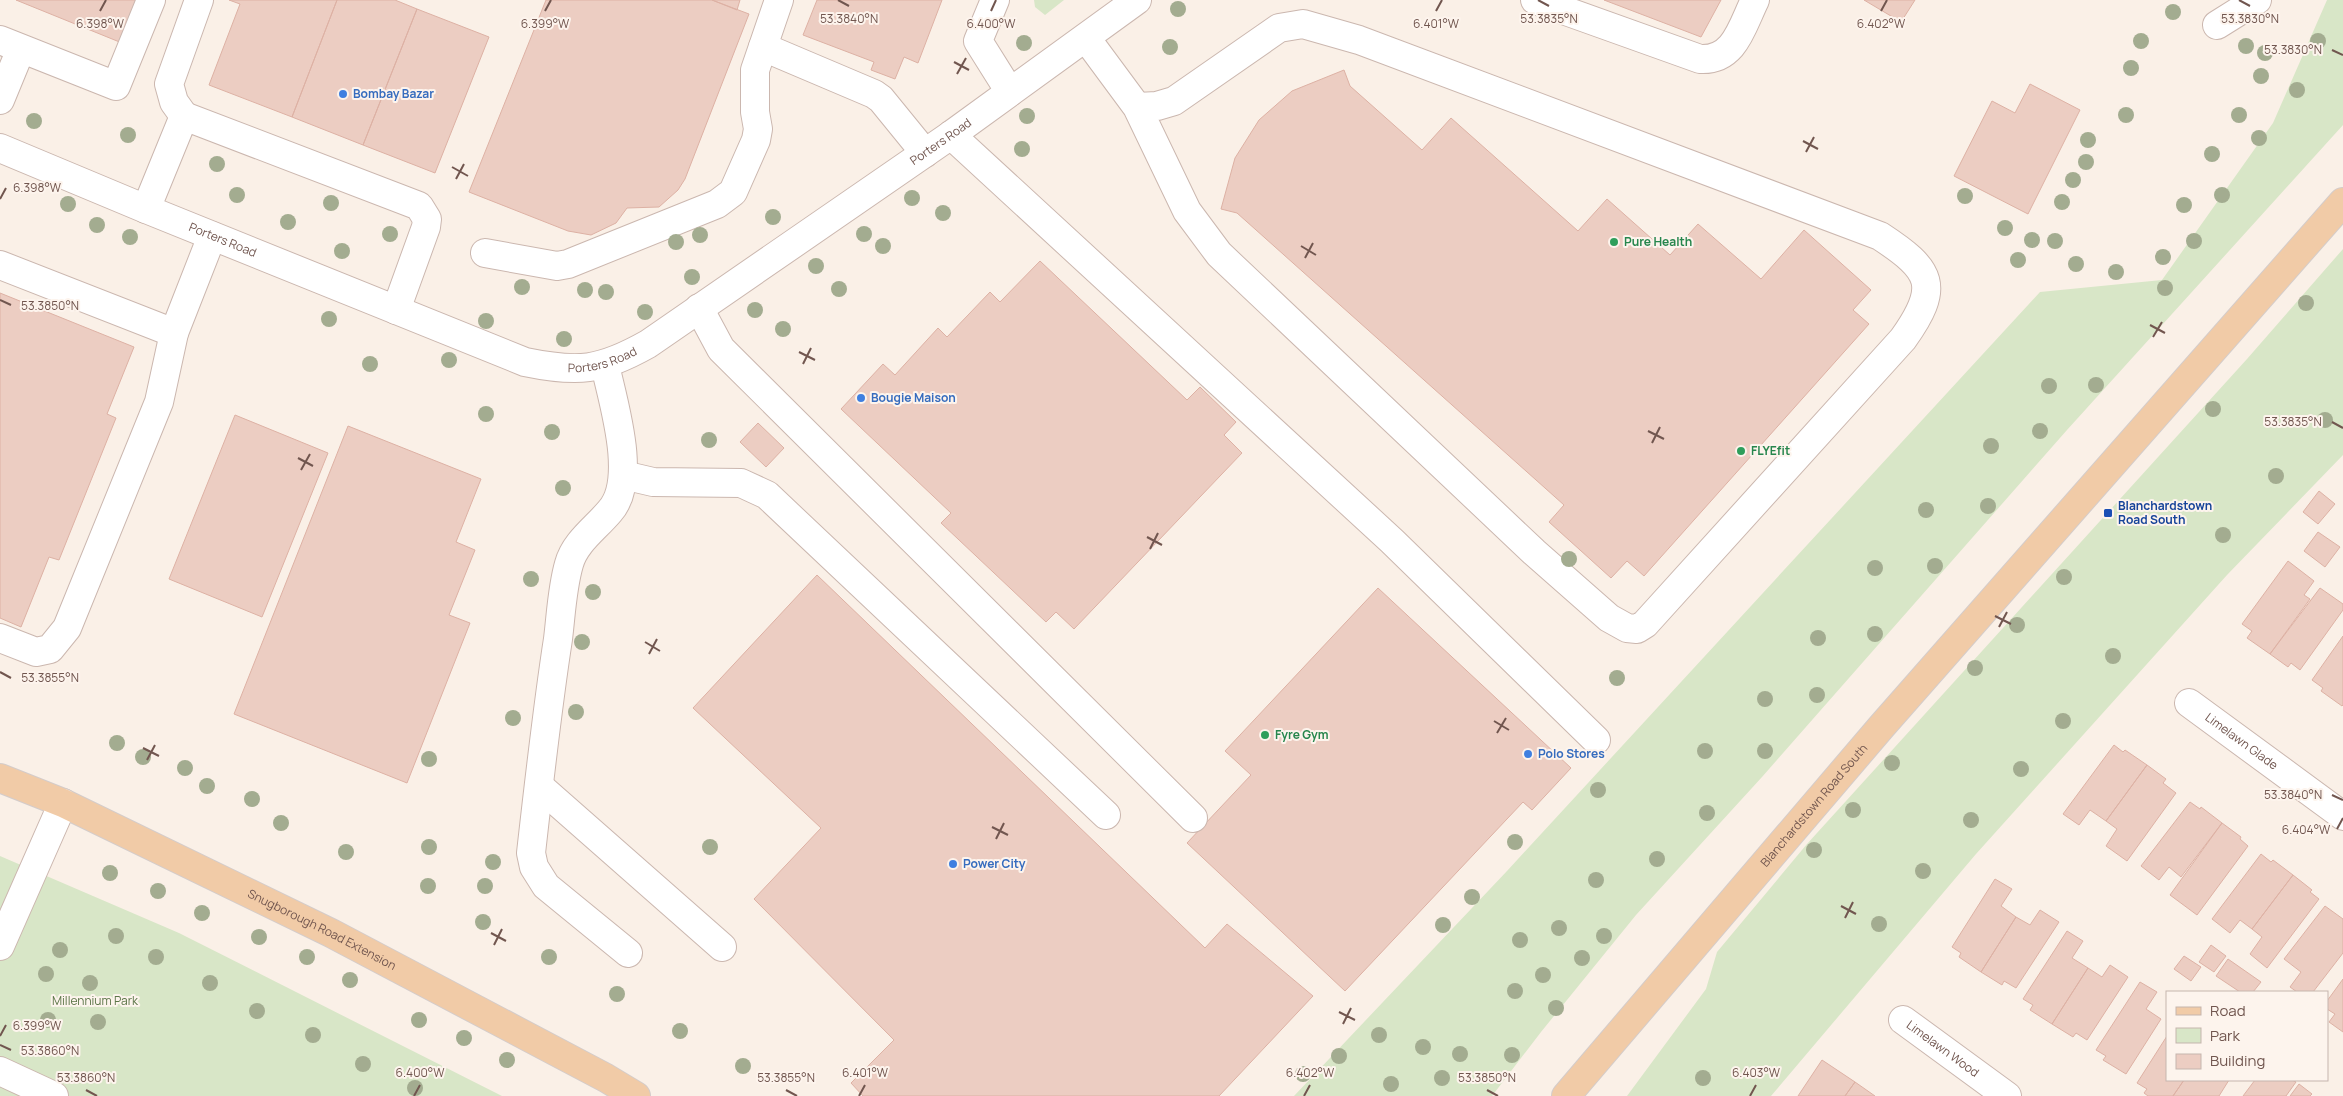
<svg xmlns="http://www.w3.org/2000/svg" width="2343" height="1096" font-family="Manrope,sans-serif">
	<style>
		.green { fill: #d8e6c7 }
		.building { fill: #eccdc2; stroke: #ddb1a4 }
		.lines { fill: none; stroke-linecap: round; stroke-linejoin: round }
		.minor-casing { stroke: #cbb7af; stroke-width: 30 }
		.major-casing { stroke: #d4ccca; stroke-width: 30 }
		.minor { stroke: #fff; stroke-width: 28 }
		.major { stroke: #f1cba7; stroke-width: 28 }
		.tree { fill: #a3ac90 }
		.ticks { fill: none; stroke: #71564f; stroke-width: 2 }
		.shop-dot { fill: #3f7fe0; stroke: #fdf4ed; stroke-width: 2 }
		.leisure-dot { fill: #2e9e5b; stroke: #fdf4ed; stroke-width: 2 }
		.transit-dot { fill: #1a4fb4; stroke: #fdf4ed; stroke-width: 2 }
		.labels { text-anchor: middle; stroke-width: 4; stroke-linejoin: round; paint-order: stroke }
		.shop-label { font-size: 12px; font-weight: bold; fill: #366cbe; stroke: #fdf4ed; text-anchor: start }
		.street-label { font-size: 12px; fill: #71564f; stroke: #fdf4ed }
		.leisure-label { font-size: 12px; font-weight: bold; fill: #27864d; stroke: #fdf4ed; text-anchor: start }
		.transit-label { font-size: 12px; font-weight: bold; fill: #164399; stroke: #fdf4ed; text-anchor: start }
		.park-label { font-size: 12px; fill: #5c7548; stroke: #fdf4ed }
		.ticks-label { font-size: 12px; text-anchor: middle; fill: #71564f; stroke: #fdf4ed; stroke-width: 4; stroke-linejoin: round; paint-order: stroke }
	</style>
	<rect width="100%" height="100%" fill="#faf0e7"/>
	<path class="green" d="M1034,0H1064L1045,15L1035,7Z
		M2327,0H2343V125L2067,430L1762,777L1636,915L1541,1032L1492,1096H1294L1507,871L2040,292L2162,280L2273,123Z
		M2343,249V455L2227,575L1976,854L1771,1096H1627L1706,989L1717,952L1807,844L2247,359Z
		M0,856L179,933L502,1096H0Z"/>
	<path class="building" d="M16,0H139L122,43Z
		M229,0H337L292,117L209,85L240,4Z
		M337,0H395L417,9L363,145L292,117Z
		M546,0H712L749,14L685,179L678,190L659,207L627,208L616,223L591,235L568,231L469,192Z
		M712,0H740L737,10Z
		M817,0H942L918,63L904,57L895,79L871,70L874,62L803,35Z
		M1604,0H1721L1701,37Z
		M1864,0H1915L1901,22Z
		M417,9L489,37L435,173L363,145Z
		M1344,70L1350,86L1422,150L1451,118L1578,231L1607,199L1670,255L1698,224L1761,279L1804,230L1871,290L1853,310L1869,324L1644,576L1627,561L1611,578L1549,522L1564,505L1237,213L1221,209L1235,158L1259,120L1292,91Z
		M2030,84L2080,110L2028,214L1954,176L1992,101L2015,113Z
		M1040,261L1187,400L1200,387L1236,422L1224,435L1242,453L1074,629L1056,612L1046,622L941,523L951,513L841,409L883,364L895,375L938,328L947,337L990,292L1000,302Z
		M0,293L134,347L107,414L116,418L59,560L49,557L21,627L0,618Z
		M235,415L328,453L262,617L169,579Z
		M758,423L784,448L766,467L740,442Z
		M348,426L481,479L456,542L475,550L449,615L470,623L407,783L234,714Z
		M2319,491L2335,504L2318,524L2303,512Z
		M2318,532L2340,547L2325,567L2304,551Z
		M2288,561L2314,581L2304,595L2310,599L2270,654L2247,638L2252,631L2242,624Z
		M817,575L1205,948L1227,924L1313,996L1219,1096H863L851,1083L894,1040L754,899L821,828L693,708Z
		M1378,588L1571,768L1532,810L1523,802L1345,991L1187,843L1251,775L1225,751Z
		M2320,588L2343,604V610L2300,670L2291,663L2288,667L2270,654Z
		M2343,636V705L2342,706L2321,691L2323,688L2312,680Z
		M2114,745L2123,752L2125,750L2147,765L2106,821L2090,810L2079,825L2063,814Z
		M2147,765L2166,779L2163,783L2176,793L2127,861L2106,846L2117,829L2106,821Z
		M2190,802L2200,809L2201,807L2222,823L2181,877L2169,867L2159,880L2141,866Z
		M2222,823L2241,837L2240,839L2248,846L2197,915L2170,895Z
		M2261,854L2271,862L2273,860L2293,875L2252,929L2240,920L2230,933L2212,919Z
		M2293,875L2312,890L2310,892L2319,899L2267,968L2250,954L2262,937L2252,929Z
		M1995,879L2012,889L2001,906L2016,917L1981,972L1959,957L1961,953L1952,947Z
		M2325,906L2343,919V953L2313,992H2297L2290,987L2301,972L2284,959Z
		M2040,910L2059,922L2016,988L2004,981L2002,985L1981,972L2016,917L2030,925Z
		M2067,931L2083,941L2072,958L2088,968L2052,1024L2030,1010L2033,1005L2023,999Z
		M2211,945L2226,956L2214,972L2199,962Z
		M2184,956L2201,967L2191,981L2174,969Z
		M2228,959L2261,982L2253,992H2240L2216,976Z
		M2110,965L2128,977L2087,1040L2076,1033L2073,1037L2052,1024L2088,968L2102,977Z
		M2343,979V1032L2329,1022L2335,1014L2327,1009V1001Z
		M2140,982L2157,992L2146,1009L2161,1019L2126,1074L2103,1060L2106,1056L2096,1050Z
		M2167,1036V1080H2184L2173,1096H2148L2144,1093L2147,1089L2137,1083Z
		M1822,1060L1855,1082L1845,1096H1798Z
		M2184,1080H2229L2219,1096H2173Z
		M2255,1080H2292L2296,1082L2286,1096H2243Z
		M1855,1082L1875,1096H1845Z
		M2299,1084L2312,1094L2310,1096H2290Z"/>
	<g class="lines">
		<defs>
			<g id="minor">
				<path d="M995,0L978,41L1010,92"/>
				<path d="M1535,0L1700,59C1735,61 1742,26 1755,0"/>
				<path d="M2217,25L2257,0"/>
				<path d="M1086,38L1137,107L1187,211L1219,254L1534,552L1609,618L1627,628L1637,629L1645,624L1903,339C1941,286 1932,270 1880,236L1359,40L1303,24L1279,28L1174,101L1157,106L1137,107"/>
				<path d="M0,40L116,86L151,0"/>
				<path d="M763,47L874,94L881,99L925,153"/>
				<path d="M0,100L21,49"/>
				<path d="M184,116L174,102L169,84L199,0"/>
				<path d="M951,135L1392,541L1596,740"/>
				<path id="s1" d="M0,148L146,209L525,362C578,373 600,371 648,344L951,135L1137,0"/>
				<path d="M146,209L184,116L419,206L427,219L426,227L396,310"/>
				<path d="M485,253L557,266L568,264L717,204L733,192L756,140L758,129L755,112V70L779,0"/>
				<path d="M0,265L174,333"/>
				<path d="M699,308L721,349L1193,818"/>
				<path d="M605,365C613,402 638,480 610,511C596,528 575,542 569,564C562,588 561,615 558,639C547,710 539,782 531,853L534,867L546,886L628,953"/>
				<path d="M623,475L653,482L741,483L767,495L1106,815"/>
				<path d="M0,638L36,652L50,649L67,628L159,402L174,333L212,236"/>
				<path id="s2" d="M2189,703L2343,816"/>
				<path d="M539,786L722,947"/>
				<path d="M0,946L63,803"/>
				<path id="s3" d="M1903,1020L2007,1096"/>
				<path d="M0,1071L54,1096"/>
			</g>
			<g id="major">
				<path id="s4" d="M0,778L63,803L331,933L606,1078L636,1096"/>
				<path id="s5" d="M1566,1096L1882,726L2343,202"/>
			</g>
		</defs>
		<use href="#minor" class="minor-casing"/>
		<use href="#major" class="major-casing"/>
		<use href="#minor" class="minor"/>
		<use href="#major" class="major"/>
	</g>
	<g class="tree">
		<circle cx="1178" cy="9" r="8"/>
		<circle cx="2173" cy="12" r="8"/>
		<circle cx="2141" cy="41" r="8"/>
		<circle cx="2318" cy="41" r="8"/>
		<circle cx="1024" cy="43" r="8"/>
		<circle cx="2246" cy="46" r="8"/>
		<circle cx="1170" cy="47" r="8"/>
		<circle cx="2265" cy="53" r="8"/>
		<circle cx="2131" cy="68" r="8"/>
		<circle cx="2261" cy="76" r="8"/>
		<circle cx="2297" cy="90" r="8"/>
		<circle cx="2126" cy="115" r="8"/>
		<circle cx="2239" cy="115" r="8"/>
		<circle cx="1027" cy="116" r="8"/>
		<circle cx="34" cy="121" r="8"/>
		<circle cx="128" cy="135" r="8"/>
		<circle cx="2259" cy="138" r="8"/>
		<circle cx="2088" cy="140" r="8"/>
		<circle cx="1022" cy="149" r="8"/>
		<circle cx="2212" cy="154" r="8"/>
		<circle cx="2086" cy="162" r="8"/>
		<circle cx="217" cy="164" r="8"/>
		<circle cx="2073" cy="180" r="8"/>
		<circle cx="237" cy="195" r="8"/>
		<circle cx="2222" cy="195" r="8"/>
		<circle cx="1965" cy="196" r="8"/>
		<circle cx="912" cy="198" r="8"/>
		<circle cx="2062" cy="202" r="8"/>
		<circle cx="331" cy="203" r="8"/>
		<circle cx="68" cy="204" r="8"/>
		<circle cx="2184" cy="205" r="8"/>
		<circle cx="943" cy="213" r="8"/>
		<circle cx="773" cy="217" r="8"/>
		<circle cx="288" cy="222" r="8"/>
		<circle cx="97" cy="225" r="8"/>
		<circle cx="2005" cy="228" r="8"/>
		<circle cx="390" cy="234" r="8"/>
		<circle cx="864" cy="234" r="8"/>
		<circle cx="700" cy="235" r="8"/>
		<circle cx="130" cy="237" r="8"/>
		<circle cx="2032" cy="240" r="8"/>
		<circle cx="2055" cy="241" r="8"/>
		<circle cx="2194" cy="241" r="8"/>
		<circle cx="676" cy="242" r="8"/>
		<circle cx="883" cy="246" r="8"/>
		<circle cx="342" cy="251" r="8"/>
		<circle cx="2163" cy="257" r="8"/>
		<circle cx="2018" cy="260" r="8"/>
		<circle cx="2076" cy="264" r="8"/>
		<circle cx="816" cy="266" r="8"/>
		<circle cx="2116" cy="272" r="8"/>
		<circle cx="692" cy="277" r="8"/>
		<circle cx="522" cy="287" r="8"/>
		<circle cx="2165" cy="288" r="8"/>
		<circle cx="839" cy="289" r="8"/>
		<circle cx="585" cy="290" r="8"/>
		<circle cx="606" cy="292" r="8"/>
		<circle cx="2306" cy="303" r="8"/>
		<circle cx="755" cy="310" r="8"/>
		<circle cx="645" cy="312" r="8"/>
		<circle cx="329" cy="319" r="8"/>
		<circle cx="486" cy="321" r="8"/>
		<circle cx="783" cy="329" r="8"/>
		<circle cx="564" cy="339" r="8"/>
		<circle cx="449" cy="360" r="8"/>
		<circle cx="370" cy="364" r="8"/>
		<circle cx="2096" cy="385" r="8"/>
		<circle cx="2049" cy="386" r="8"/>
		<circle cx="2213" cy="409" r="8"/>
		<circle cx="486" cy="414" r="8"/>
		<circle cx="2325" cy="420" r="8"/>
		<circle cx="2040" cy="431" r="8"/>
		<circle cx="552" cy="432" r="8"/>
		<circle cx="709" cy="440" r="8"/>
		<circle cx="1991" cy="446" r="8"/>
		<circle cx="2276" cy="476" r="8"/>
		<circle cx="563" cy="488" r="8"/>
		<circle cx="1988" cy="506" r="8"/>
		<circle cx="1926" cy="510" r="8"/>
		<circle cx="2223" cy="535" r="8"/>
		<circle cx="1569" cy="559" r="8"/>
		<circle cx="1935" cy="566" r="8"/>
		<circle cx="1875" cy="568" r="8"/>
		<circle cx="2064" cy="577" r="8"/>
		<circle cx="531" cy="579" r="8"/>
		<circle cx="593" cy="592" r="8"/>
		<circle cx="2017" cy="625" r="8"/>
		<circle cx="1875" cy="634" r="8"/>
		<circle cx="1818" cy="638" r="8"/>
		<circle cx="582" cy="642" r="8"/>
		<circle cx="2113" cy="656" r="8"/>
		<circle cx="1975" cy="668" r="8"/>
		<circle cx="1617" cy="678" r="8"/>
		<circle cx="1817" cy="695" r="8"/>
		<circle cx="1765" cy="699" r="8"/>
		<circle cx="576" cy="712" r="8"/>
		<circle cx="513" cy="718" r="8"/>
		<circle cx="2063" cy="721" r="8"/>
		<circle cx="117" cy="743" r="8"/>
		<circle cx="1705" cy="751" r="8"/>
		<circle cx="1765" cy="751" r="8"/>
		<circle cx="143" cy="757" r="8"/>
		<circle cx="429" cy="759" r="8"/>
		<circle cx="1892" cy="763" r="8"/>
		<circle cx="185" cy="768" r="8"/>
		<circle cx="2021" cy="769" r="8"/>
		<circle cx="207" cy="786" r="8"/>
		<circle cx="1598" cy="790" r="8"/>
		<circle cx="252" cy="799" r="8"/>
		<circle cx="1853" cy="810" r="8"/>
		<circle cx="1707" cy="813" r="8"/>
		<circle cx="1971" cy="820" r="8"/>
		<circle cx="281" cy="823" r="8"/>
		<circle cx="1515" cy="842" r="8"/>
		<circle cx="429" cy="847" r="8"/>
		<circle cx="710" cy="847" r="8"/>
		<circle cx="1814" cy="850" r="8"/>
		<circle cx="346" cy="852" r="8"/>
		<circle cx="1657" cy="859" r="8"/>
		<circle cx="493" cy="862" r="8"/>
		<circle cx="1923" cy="871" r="8"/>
		<circle cx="110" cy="873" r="8"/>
		<circle cx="1596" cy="880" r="8"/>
		<circle cx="428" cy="886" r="8"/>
		<circle cx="485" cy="886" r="8"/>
		<circle cx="158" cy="891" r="8"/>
		<circle cx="1472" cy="897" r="8"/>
		<circle cx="202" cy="913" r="8"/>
		<circle cx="483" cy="922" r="8"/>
		<circle cx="1879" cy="924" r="8"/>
		<circle cx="1443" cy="925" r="8"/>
		<circle cx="1559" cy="928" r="8"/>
		<circle cx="116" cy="936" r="8"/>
		<circle cx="1604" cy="936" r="8"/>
		<circle cx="259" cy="937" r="8"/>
		<circle cx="1520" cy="940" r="8"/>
		<circle cx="60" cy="950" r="8"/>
		<circle cx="156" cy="957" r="8"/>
		<circle cx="307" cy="957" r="8"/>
		<circle cx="549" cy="957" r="8"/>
		<circle cx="1582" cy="958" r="8"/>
		<circle cx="46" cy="974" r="8"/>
		<circle cx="1543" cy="975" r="8"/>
		<circle cx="350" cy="980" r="8"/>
		<circle cx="90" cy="983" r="8"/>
		<circle cx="210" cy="983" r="8"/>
		<circle cx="1515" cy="991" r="8"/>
		<circle cx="617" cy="994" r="8"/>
		<circle cx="1556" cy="1008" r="8"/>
		<circle cx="257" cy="1011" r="8"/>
		<circle cx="48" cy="1020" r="8"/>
		<circle cx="419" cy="1020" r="8"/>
		<circle cx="98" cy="1022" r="8"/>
		<circle cx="680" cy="1031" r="8"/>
		<circle cx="313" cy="1035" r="8"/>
		<circle cx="1379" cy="1035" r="8"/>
		<circle cx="464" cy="1038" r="8"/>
		<circle cx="1423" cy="1047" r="8"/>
		<circle cx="1460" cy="1054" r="8"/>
		<circle cx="1512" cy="1055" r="8"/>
		<circle cx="1339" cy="1056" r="8"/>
		<circle cx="507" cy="1060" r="8"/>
		<circle cx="363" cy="1064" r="8"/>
		<circle cx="743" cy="1066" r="8"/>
		<circle cx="1303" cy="1074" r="8"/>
		<circle cx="1442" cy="1078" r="8"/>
		<circle cx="1703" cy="1078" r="8"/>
		<circle cx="1391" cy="1084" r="8"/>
		<circle cx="415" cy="1088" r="8"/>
	</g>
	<path class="ticks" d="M838,0L849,6M1538,0L1549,6M2239,0L2250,6M100,11L106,0M545,11L551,0M991,11L996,0M1436,11L1442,0M1881,11L1887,0M2332,50L2343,55M954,62L969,70M957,74L966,58M1803,141L1818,149M1806,152L1814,137M452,167L468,176M456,179L464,164M0,199L6,188M1301,246L1316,255M1305,258L1313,243M0,300L11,305M2150,325L2165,333M2153,337L2162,322M799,352L815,360M803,364L811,348M2332,422L2343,428M1648,431L1664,439M1652,443L1660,427M298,458L313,466M301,470L310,454M1147,537L1162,545M1150,549L1158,533M1995,616L2011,624M1999,627L2007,612M645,642L660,651M649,654L657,639M0,672L11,678M1494,721L1509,730M1497,733L1506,718M143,748L159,756M147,760L155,745M2332,795L2343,800M992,827L1008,835M2337,829L2343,818M996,839L1004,823M1841,906L1856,914M1845,918L1853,902M491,933L506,941M494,945L502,929M1339,1012L1355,1020M1343,1024L1351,1008M0,1036L6,1025M0,1045L11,1050M86,1090L97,1096M786,1090L797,1096M1487,1090L1498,1096M414,1096L420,1085M859,1096L865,1085M1304,1096L1310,1085M1750,1096L1756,1085"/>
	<g class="shop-dot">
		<circle cx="343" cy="94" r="5"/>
		<circle cx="861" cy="398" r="5"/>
		<circle cx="1528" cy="754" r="5"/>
		<circle cx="953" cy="864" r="5"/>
	</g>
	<g class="leisure-dot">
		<circle cx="1614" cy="242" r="5"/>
		<circle cx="1741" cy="451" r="5"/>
		<circle cx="1265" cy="735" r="5"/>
	</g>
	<rect class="transit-dot" x="2103" y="508" width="10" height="10" rx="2.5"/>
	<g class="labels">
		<g class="shop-label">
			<text x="353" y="98">Bombay Bazar</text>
			<text x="871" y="402">Bougie Maison</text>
			<text x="1538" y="758">Polo Stores</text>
			<text x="963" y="868">Power City</text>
		</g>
		<g class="street-label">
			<text dy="4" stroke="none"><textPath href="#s1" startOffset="1051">Porters Road</textPath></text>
			<text dy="4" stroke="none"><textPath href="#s1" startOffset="241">Porters Road</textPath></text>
			<text dy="4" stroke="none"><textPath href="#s1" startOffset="646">Porters Road</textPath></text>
			<text dy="4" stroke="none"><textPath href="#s2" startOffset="65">Limelawn Glade</textPath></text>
			<text dy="4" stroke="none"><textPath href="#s5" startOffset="382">Blanchardstown Road South</textPath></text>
			<text dy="4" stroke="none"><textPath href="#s4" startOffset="356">Snugborough Road Extension</textPath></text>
			<text dy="4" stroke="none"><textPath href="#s3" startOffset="49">Limelawn Wood</textPath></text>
		</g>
		<g class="leisure-label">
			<text x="1624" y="246">Pure Health</text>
			<text x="1751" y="455">FLYEfit</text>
			<text x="1275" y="739">Fyre Gym</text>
		</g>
		<g class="transit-label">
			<text x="2118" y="510">Blanchardstown<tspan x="2118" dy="14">Road South</tspan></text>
		</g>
		<g class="park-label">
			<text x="95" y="1005">Millennium Park</text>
		</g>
	</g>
	<g class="ticks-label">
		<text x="849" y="23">53.3840°N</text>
		<text x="1549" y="23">53.3835°N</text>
		<text x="2250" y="23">53.3830°N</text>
		<text x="100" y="28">6.398°W</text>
		<text x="545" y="28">6.399°W</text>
		<text x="991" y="28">6.400°W</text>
		<text x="1436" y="28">6.401°W</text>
		<text x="1881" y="28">6.402°W</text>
		<text x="2293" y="54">53.3830°N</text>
		<text x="37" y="192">6.398°W</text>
		<text x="50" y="310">53.3850°N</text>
		<text x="2293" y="426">53.3835°N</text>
		<text x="50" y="682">53.3855°N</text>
		<text x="2293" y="799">53.3840°N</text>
		<text x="2306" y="834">6.404°W</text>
		<text x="37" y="1030">6.399°W</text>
		<text x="50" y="1055">53.3860°N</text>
		<text x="420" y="1077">6.400°W</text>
		<text x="865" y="1077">6.401°W</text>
		<text x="1310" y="1077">6.402°W</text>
		<text x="1756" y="1077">6.403°W</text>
		<text x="86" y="1082">53.3860°N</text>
		<text x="786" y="1082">53.3855°N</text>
		<text x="1487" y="1082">53.3850°N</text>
	</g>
	<rect x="2166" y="991" width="162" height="90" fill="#fdf4ed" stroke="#c5b5ae"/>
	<rect x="2176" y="1007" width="25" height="8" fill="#f1cba7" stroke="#c5b5ae"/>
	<text x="2210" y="1016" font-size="15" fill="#71564f">Road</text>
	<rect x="2176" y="1028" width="25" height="15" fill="#d8e6c7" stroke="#c5b5ae"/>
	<text x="2210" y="1041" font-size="15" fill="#71564f">Park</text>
	<rect x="2176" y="1054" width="25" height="15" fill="#eccdc2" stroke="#c5b5ae"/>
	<text x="2210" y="1066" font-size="15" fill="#71564f">Building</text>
</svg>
